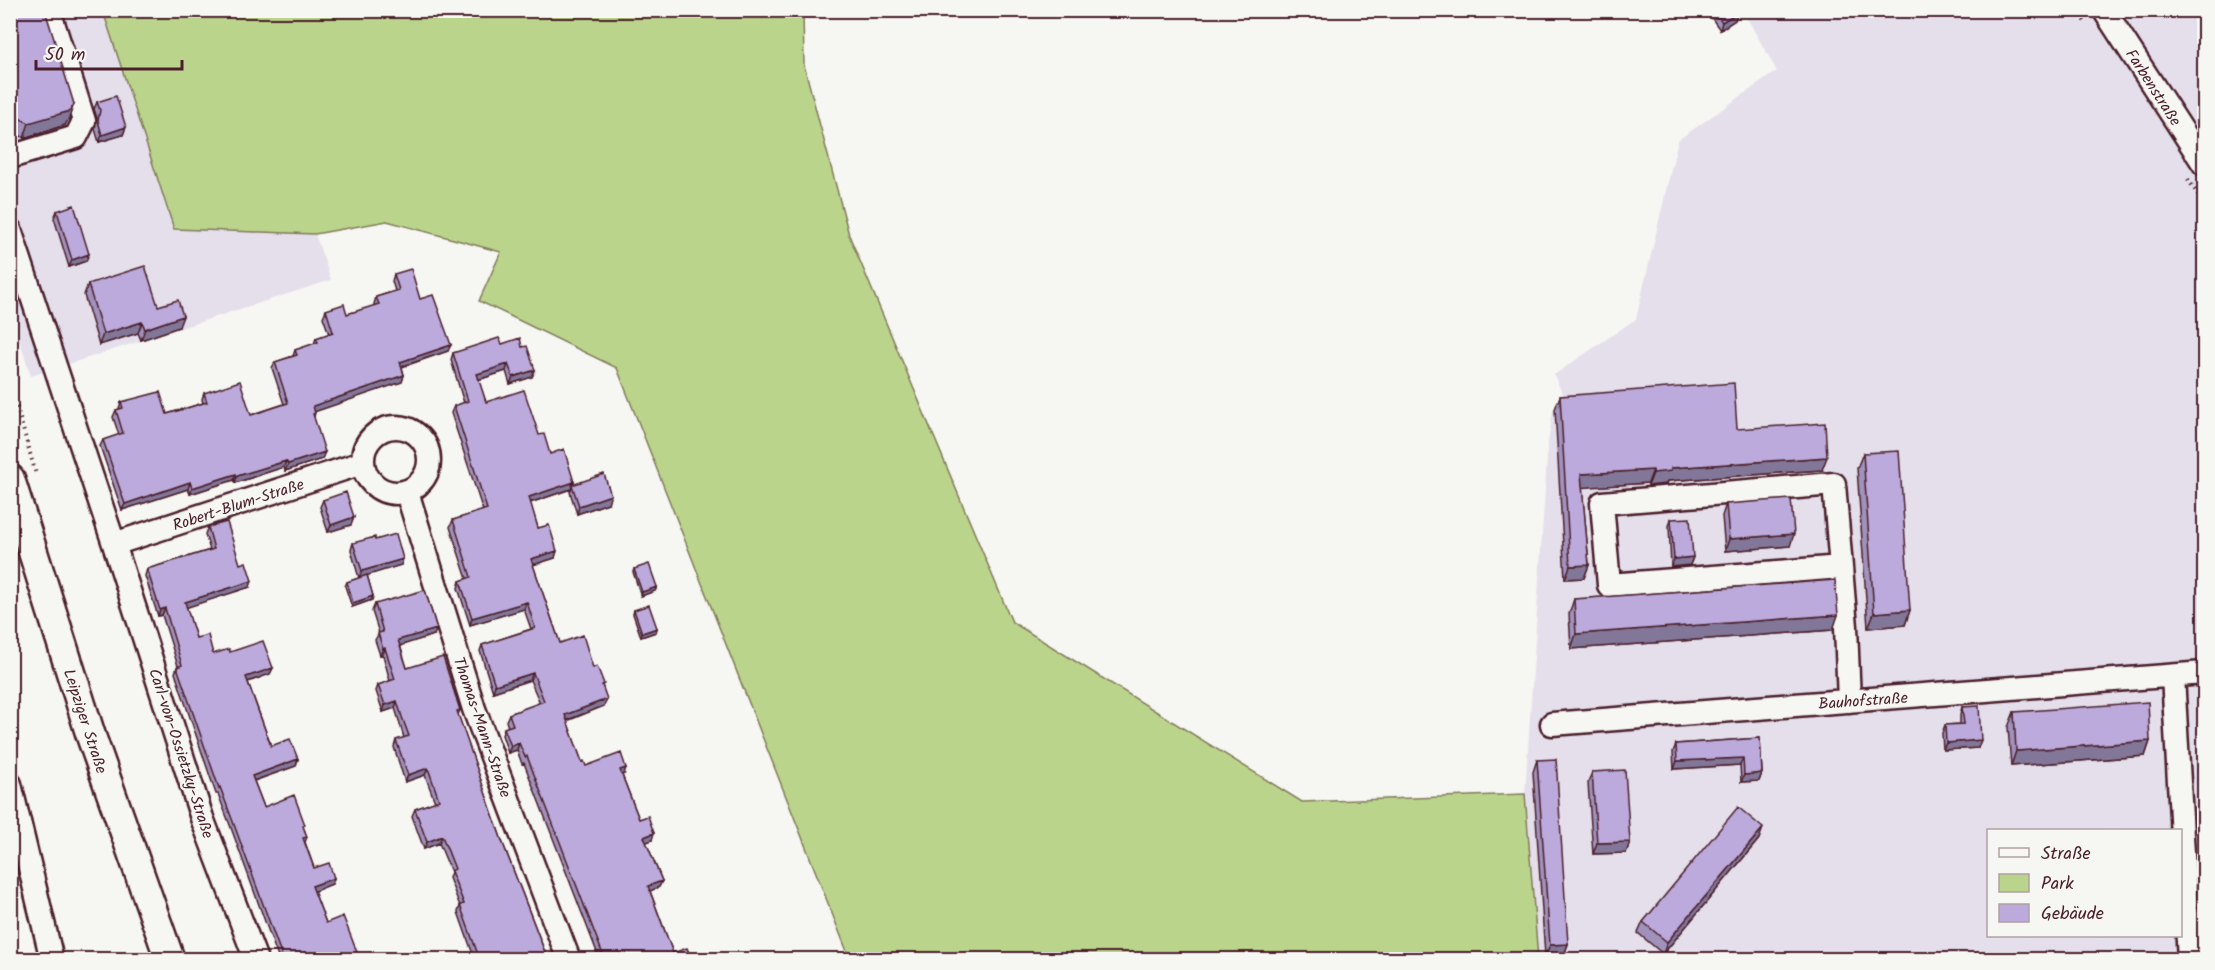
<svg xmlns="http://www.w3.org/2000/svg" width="2215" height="970" font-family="Kalam,sans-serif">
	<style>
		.built { fill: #e4dfeb; fill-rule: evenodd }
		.green { fill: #bbd48b; stroke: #827a5b; stroke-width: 1.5 }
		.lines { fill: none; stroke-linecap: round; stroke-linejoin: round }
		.minor-casing { stroke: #4a1f2b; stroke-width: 27 }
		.major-casing { stroke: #4a1f2b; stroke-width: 33 }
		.path { stroke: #4a1f2b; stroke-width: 4; stroke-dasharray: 1.5 4.5; stroke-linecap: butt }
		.minor { stroke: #f6f6f2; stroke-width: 22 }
		.major { stroke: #f6f6f2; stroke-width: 28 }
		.wall { fill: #a192bc; stroke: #4a1f2b; stroke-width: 1.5 }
		.shaded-wall { fill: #837799; stroke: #4a1f2b; stroke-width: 1.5 }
		.building { fill: #bbaadb; stroke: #4a1f2b; stroke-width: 1.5 }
		.labels { text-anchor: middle; stroke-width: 4.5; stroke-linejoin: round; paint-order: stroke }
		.street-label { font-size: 16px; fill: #4a1f2b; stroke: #f6f6f2 }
	</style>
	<rect width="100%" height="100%" fill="#f6f6f2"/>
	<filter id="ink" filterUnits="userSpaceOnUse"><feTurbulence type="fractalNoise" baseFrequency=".0167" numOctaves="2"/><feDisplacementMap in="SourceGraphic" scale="12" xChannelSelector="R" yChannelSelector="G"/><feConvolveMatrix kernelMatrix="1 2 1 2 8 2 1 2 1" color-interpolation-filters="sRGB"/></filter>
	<g filter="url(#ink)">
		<path class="built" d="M10,11H103L174,229L315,234L331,280L31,376L11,314Z
			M1743,11H2204V959L1538,960L1525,794L1548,443L1553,410L1563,395L1554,375L1636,319L1678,140L1777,71ZM1988,830H2180V936H1988Z"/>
		<path class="green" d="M103,11H803L804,65L849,235L1012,622L1302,802L1525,794L1538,959H850L617,368L479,301L501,252L387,221L315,234L174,229Z"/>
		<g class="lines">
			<defs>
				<path id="minor" d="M2104,10L2204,164
					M10,157L76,137L84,121L49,10
					M10,230L114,544L202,818L256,960
					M363 460a33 33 0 1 1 66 0a33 33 0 1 1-66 0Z
					M407,492L474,709L569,960
					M114,544L362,463
					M1841,567L1609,585L1602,503L1834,484L1846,627L1849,701
					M2173,676L2189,960
					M1552,724L2204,673
					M10,784L52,960"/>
				<path id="major" d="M10,479L91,736L170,960"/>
			</defs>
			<use href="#minor" class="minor-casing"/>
			<use href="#major" class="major-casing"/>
			<path class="path" d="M2077,10L2085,22
				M2188,179L2204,204
				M10,384L36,474"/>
			<use href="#minor" class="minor"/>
			<use href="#major" class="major"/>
		</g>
		<path class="wall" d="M10,10L69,118L65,125L24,138L14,132L10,122Z
			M1706,10H1737L1735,20L1720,30Z
			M97,102L126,127L123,135L99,142L95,129L97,118L94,109Z
			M57,211L86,261L69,267L54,218Z
			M394,274L420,299L448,351L402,367L404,375L402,382L315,411L314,418L322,459L285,471L284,467L235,483L234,480L190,494L188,489L122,510L100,446L103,440L119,435L113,417L116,410L119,409L121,402L167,414L203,403L202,399L204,393L251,415L284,404L272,368L275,362L293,356L295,350L314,344L316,338L329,334L323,317L326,310L347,314L375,306L374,304L376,297L395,291L392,281Z
			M88,284L158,306L179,327L141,340L138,333L99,345L84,295Z
			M502,344L522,347L535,370L532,377L510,384L506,371L478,380L486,402L539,435L550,454L574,482L573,484L608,503L577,514L570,492L571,489L530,503L538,528L555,558L533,565L560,643L593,668L603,688L604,706L567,721L582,762L586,766L624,774L622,775L639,819L652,840L646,842L662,881L659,887L650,891L673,953L692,960H600L524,763L522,764L517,750L508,753L502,735L504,728L508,727L506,721L509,714L540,703L530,680L493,692L480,651L482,645L531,629L524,609L470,625L458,588L460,581L467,579L450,527L453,520L483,511L451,413L454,406L464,403L451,360L453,353Z
			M1560,396L1737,429L1822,470L1667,481L1666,484L1648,486V483L1582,487L1589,565L1584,578L1565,579L1555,409Z
			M1863,453L1910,610L1905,625L1868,628L1857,468Z
			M323,500L354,517L351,525L328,532L320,507Z
			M1726,504L1790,546L1725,551L1722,516Z
			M1671,519L1693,557L1690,565L1671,567L1669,526Z
			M208,527L240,564L250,587L186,607L196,638L213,654L230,652L273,668L270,674L248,682L271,746L298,759L296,766L254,781L264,807L304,829L307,837L305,842L314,868L334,878L332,884L314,891L326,923L360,960H279L230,825L218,794H216L175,673L177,667L178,666L162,615L158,616L145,576L147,569L210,550L205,534Z
			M375,540L401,565L367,575L373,596L372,600L352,607L345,586L347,582L359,578L351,550L353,543Z
			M634,569L657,587L655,591L641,596L633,572Z
			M1574,599L1833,630L1571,649L1569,614Z
			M375,604L434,635L400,645L407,668L460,710L458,715L502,841L548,960H475L458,912L460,906L449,878L451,872L439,843L424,849L412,816L415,809L435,802L425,775L405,782L394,747L396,740L404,738L400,724L395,708L383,712L376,691L378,685L390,681L383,655H380L375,640L379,633L372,611Z
			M634,610L657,628L656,632L641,637L633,614Z
			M1962,707L1978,748L1943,750L1942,733L1945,725L1960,724V714Z
			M2014,712L2150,741L2145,756L2011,766L2008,727Z
			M1760,738L1762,773L1759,781L1741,782L1740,765L1674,769L1673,752L1676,744Z
			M1537,760L1568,944L1564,955L1545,956L1533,772Z
			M1592,772L1630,842L1626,853L1593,854L1588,783Z
			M1759,839L1663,954L1638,933L1643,922Z"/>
		<path class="shaded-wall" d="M1738,12L1735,20L1720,30L1722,22Z
			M74,104L69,118L65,125L24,138L29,123Z
			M126,127L123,135L99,142L102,135Z
			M89,254L86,261L69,267L72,260Z
			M183,316L179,327L141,340L145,329Z
			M142,322L138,333L99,345L103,334Z
			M451,345L448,351L397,368L400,362Z
			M508,364L506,371L474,381L477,374Z
			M535,370L532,377L510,384L513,377Z
			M404,375L402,382L311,413L313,406Z
			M325,452L322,459L285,471L288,464Z
			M1827,457L1822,470L1667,481L1666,484L1648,486L1653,473L1671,468Z
			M286,461L284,467L235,483L237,476Z
			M1653,470L1648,483L1577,488L1581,474Z
			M236,474L234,480L190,494L192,488Z
			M190,482L188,489L122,510L125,504Z
			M574,482L571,489L526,504L529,497Z
			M611,495L608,503L577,514L579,506Z
			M354,517L351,525L328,532L331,525Z
			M1794,534L1790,546L1725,551L1729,539Z
			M557,551L555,558L529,566L531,559Z
			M1693,557L1690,565L1671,567L1674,559Z
			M403,559L401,565L359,578L362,571Z
			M1589,565L1584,578L1565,579L1570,566Z
			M252,581L250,587L182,609L185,602Z
			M657,587L655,591L641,596L642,592Z
			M373,596L372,600L352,607L353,603Z
			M527,602L524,609L470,625L472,618Z
			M165,608L162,615L158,616L160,610Z
			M1910,610L1905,625L1868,628L1874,613Z
			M1838,615L1833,630L1571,649L1576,634Z
			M657,628L656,632L641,637L642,633Z
			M437,629L434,635L396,647L398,640Z
			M385,648L383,655H380L383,649Z
			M273,668L270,674L244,683L246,677Z
			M533,673L530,680L493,692L495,685Z
			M607,699L604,706L562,722L565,715Z
			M397,701L395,708L383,712L385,705Z
			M1981,740L1978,748L1943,750L1946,743Z
			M2150,741L2145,756L2011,766L2016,751Z
			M519,743L517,750L508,753L511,746Z
			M1743,758L1740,765L1674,769L1677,761Z
			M298,759L296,766L250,782L252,776Z
			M428,768L425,775L405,782L408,775Z
			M626,768L624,774L618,777L620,770Z
			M1762,773L1759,781L1741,782L1744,775Z
			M1763,828L1759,839L1663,954L1667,942Z
			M654,833L652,840L642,844L644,837Z
			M442,836L439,843L424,849L427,842Z
			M1630,842L1626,853L1593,854L1597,843Z
			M334,878L332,884L310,893L312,886Z
			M662,881L659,887L646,893L648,886Z
			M1568,944L1564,955L1545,956L1550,945Z"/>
		<path class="building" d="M10,10H45L74,104L70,111L29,123L19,118L10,90Z
			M1714,10H1737L1738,12L1722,22Z
			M116,96L126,127L102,135L98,121L100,110L97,102Z
			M74,205L89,254L72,260L57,211Z
			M145,266L158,306L178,300L183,316L145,329L142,322L103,334L88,284Z
			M411,269L420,299L433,295L451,345L400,362L404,375L313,406L315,413L313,414L325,452L288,464L286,461L237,476L236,474L192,488L190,482L125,504L103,440L123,433L116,410L123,408L121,402L160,392L167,414L207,402L204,393L240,381L251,415L288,403L275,362L297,355L295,350L318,342L316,338L333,332L326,310L344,304L347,314L379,304L376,297L399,290L394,274Z
			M499,338L502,344L520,338L522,347L527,346L535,370L513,377L508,364L477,374L486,402L524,390L539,435L544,434L550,454L564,449L574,482L529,497L538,528L549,525L557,551L531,559L560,643L583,635L593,668L597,666L604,684L602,685L607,699L565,715L582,762L584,761L586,766L621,753L626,768L620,770L639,819L648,816L654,833L644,837L662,881L648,886L673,953L687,948L692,960H605L527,756L525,757L519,743L511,746L504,728L513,725L509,714L544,701L533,673L495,685L482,645L535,628L527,602L472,618L460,581L471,577L453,520L487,509L454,406L468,401L453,353Z
			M1734,383L1737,429L1825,423L1827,457L1671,468V471L1653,473V470L1581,474L1589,565L1570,566L1560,396Z
			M1899,451L1910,610L1874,613L1863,453Z
			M604,474L611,495L579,506L572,485Z
			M346,492L354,517L331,525L323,500Z
			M1791,499L1794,534L1729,539L1726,504Z
			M1690,518L1693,557L1674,559L1671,519Z
			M227,522L240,564L246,562L252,581L185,602L196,638L208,635L213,654L229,649L230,652L263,641L273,668L246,677L271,746L290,739L298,759L252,776L264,807L294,795L305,825L303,826L307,837L303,838L314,868L329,863L334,878L312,886L326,923L343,916L360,960H283V959L232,819L220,787L219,788L177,667L182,665L165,608L160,610L147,569L214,549L208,527Z
			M396,534L403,559L362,571L353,543L375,537V540Z
			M649,564L657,587L642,592L634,569Z
			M367,575L373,596L353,603L347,582Z
			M1835,580L1838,615L1576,634L1574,599Z
			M425,590L437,629L398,640L407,668L443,657L460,710L457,711L502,841L548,960H480L460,905L464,904L451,871L455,869L442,836L427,842L415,809L439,800L428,768L408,775L396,740L409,736L402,717L397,701L385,705L378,685L395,679L385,648L383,649L378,633L383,632L375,604Z
			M649,605L657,628L642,633L634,610Z
			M2148,702L2150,741L2016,751L2014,712Z
			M1979,706L1981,740L1946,743L1945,725L1964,724L1962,707Z
			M1760,738L1762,773L1744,775L1743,758L1677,761L1676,744Z
			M1556,759L1568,944L1550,945L1537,760Z
			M1625,770L1630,842L1597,843L1592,772Z
			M1738,807L1763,828L1667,942L1643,922Z"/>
	</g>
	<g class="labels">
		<g class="street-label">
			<text transform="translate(2154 87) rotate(57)" y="6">Farbenstraße</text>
			<text transform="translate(238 504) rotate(-18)" y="6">Robert-Blum-Straße</text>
			<text transform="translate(1863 700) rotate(-4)" y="6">Bauhofstraße</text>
			<text transform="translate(86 721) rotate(72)" y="6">Leipziger Straße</text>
			<text transform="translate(483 727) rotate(71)" y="6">Thomas-Mann-Straße</text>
			<text transform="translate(182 753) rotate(72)" y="6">Carl-von-Ossietzky-Straße</text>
		</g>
	</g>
	<rect width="2215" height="970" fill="none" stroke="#f6f6f2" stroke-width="36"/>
	<rect x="18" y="18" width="2179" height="934" fill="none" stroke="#4a1f2b" stroke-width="2" filter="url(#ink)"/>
	<rect x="1987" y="829" width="195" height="108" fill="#f6f6f2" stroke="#b1a0a2" stroke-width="1.5"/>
	<rect x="1999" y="848" width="30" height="9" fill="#f6f6f2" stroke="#b1a0a2" stroke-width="1.5"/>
	<text x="2041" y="859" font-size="18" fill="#4a1f2b">Straße</text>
	<rect x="1999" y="874" width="30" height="18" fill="#bbd48b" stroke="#b1a0a2" stroke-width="1.5"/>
	<text x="2041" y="889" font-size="18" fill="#4a1f2b">Park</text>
	<rect x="1999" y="904" width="30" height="18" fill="#bbaadb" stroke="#b1a0a2" stroke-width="1.5"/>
	<text x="2041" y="919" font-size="18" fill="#4a1f2b">Gebäude</text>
	<path d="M36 60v9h146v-9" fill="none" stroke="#4a1f2b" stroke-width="3"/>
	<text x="45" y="60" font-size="18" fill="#4a1f2b" stroke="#f6f6f2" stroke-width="4.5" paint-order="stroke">50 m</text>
</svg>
